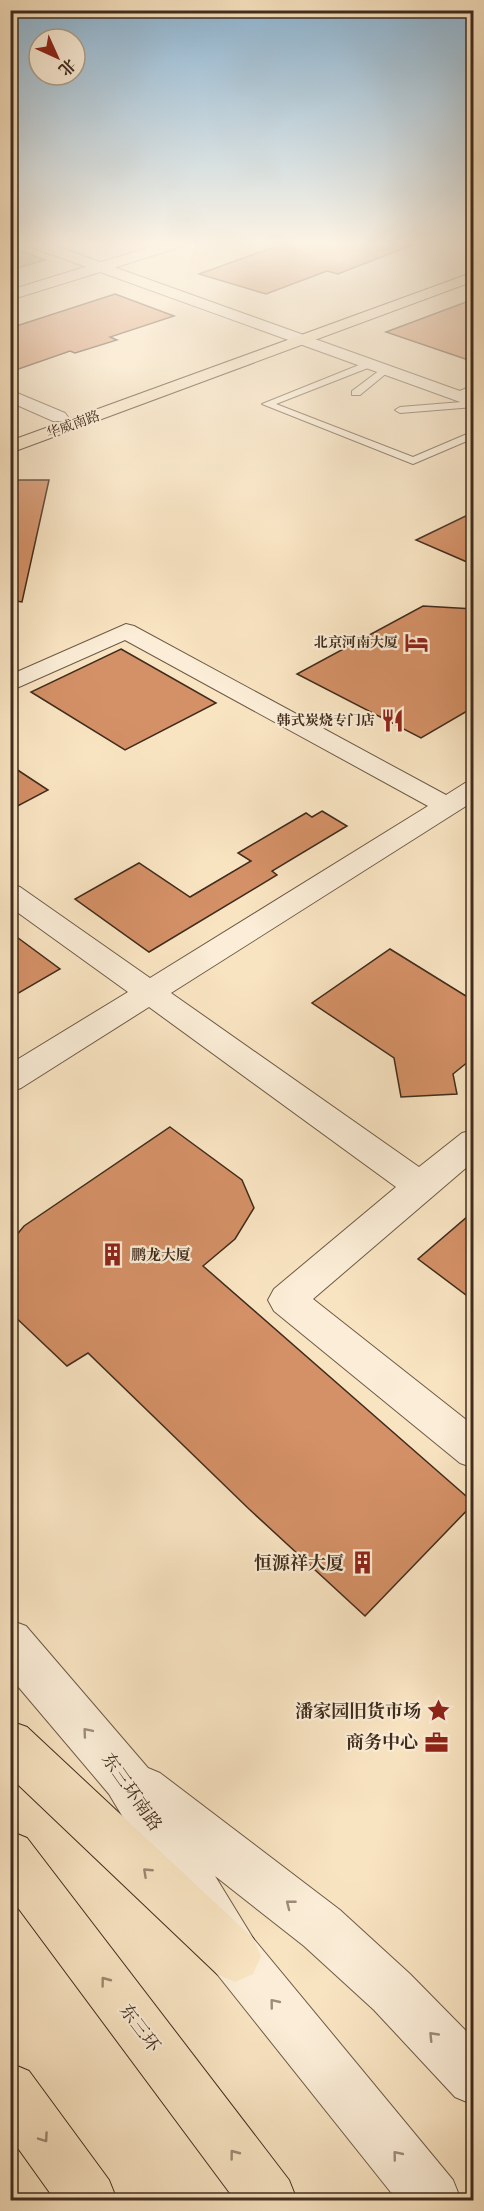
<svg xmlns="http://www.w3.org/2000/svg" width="484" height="2211" font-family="'Libre Caslon Text','Noto Serif SC',serif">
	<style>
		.green { fill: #b7c598; stroke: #7c785a; stroke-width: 1.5 }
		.building { fill: #d49066; stroke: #402c1d; stroke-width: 1.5 }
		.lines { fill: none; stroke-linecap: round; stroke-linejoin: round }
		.service-casing { stroke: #6e5a46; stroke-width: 2 }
		.minor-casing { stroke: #6e5a46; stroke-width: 2 }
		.tertiary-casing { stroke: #6e5a46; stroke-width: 2 }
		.primary-casing { stroke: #402c1d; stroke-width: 2 }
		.trunk-casing { stroke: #402c1d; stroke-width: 2 }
		.service { fill: #fbedd7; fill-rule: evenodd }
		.minor { fill: #fbedd7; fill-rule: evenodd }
		.tertiary { fill: #fbedd7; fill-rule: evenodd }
		.primary { fill: #f9e4c2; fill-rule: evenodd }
		.trunk { fill: #f9e4c2; fill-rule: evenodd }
		.oneway { stroke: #9e8c7a }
		.oneway2 { stroke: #9c8870 }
		.labels { text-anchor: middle; stroke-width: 4.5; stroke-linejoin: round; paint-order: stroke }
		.far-street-label { font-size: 14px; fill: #402c1d; stroke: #fbedd7 }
		.far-poi-label { font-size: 14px; font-weight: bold; fill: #402c1d; stroke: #fbedd7; text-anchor: end }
		.poi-label { font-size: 15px; font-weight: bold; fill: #402c1d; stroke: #fbedd7; text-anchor: start }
		.near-poi-label { font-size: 18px; font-weight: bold; fill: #402c1d; stroke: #fbedd7; text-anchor: end }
		.near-street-label { font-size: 18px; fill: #402c1d; stroke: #fbedd7 }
	</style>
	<rect width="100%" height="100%" fill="#f9e4c2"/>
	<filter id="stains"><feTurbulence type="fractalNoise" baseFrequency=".00333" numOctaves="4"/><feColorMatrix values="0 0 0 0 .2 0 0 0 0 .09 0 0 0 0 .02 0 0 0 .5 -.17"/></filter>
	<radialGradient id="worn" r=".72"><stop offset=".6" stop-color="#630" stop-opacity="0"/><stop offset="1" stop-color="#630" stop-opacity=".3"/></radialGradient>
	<path class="green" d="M11,247L45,260L11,270Z"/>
	<path class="building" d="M285,243H412V245L338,274L327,271L266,294L199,274Z
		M115,294L174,316L110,337L117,340L75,353L70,351L10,372V328Z
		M474,299V362L386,332Z
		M10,480H49L22,602L10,600Z
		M474,512V565L416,540Z
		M423,606L474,609V707L421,738L297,674Z
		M121,649L216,703L125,750L31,692Z
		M10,765L48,790L10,810Z
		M322,811L347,826L272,871L277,875L149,952L75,899L139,863L190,897L251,861L238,853L306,813L312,817Z
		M10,932L60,969L10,998Z
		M390,949L474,1001V1057L453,1074L457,1094L401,1097L394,1058L312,1003Z
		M170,1127L242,1180L254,1208L235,1239L203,1266L474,1503L365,1616L249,1509L88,1353L67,1366L10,1312V1243L24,1226Z
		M474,1211V1301L418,1259Z"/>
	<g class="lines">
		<defs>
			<path id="service" d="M369,361L374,364L373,366L276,404L413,457L474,431V438L413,464L262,404Z
				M384,367L389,370L388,372L360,395H352V391Z
				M474,385V392L455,398L450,395Z
				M474,401V407L400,413L395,410L400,407Z"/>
			<path id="minor" d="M163,243H186L184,246L10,300V290Z
				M10,390L65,413L68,417L65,421H53L10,402Z
				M126,624L134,626L446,795L465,783L474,781V801L171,993L419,1167L462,1133L474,1130V1161L313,1299L474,1426V1468L460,1463L274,1311L268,1300L274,1289L396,1187L149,1007L21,1088L10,1092V1064L128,992L10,907V884L20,887L150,978L428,806L125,640L10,691V675Z"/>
			<path id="tertiary" d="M26,243H47L474,396V407L28,246Z
				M10,1620L26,1626L148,1768L160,1773L340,1910L410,1974L474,2039V2105L455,2097L374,2010L304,1946L215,1876L253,1938L453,2180L461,2200H397L217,1974L109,1794L10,1677Z"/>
			<path id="primary" d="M474,272V281L10,453V441Z"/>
			<path id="trunk" d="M10,1721L27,1727L253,1938L261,1956L253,1974L235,1982L217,1974L10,1777Z
				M10,1831L27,1838L289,2180L297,2200H235L10,1897Z
				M10,2063L29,2071L109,2180L117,2200H55L10,2137Z"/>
		</defs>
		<use href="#service" class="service-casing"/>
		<use href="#minor" class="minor-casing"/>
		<use href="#tertiary" class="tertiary-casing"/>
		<use href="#primary" class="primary-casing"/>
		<use href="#trunk" class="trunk-casing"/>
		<use href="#service" class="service"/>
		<use href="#minor" class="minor"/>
		<use href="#tertiary" class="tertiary"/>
		<use href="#primary" class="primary"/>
		<use href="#trunk" class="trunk"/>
	</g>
	<defs><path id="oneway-chevron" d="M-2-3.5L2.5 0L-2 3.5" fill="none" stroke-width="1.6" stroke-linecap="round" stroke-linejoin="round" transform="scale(1.5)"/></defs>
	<g class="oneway">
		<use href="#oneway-chevron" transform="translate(87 1732) rotate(-130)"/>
		<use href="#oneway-chevron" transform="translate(290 1904) rotate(-142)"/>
		<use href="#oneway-chevron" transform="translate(274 2003) rotate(-129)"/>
		<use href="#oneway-chevron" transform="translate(433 2036) rotate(-134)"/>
		<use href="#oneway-chevron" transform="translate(397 2155) rotate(-129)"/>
	</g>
	<g class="oneway2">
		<use href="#oneway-chevron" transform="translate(147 1872) rotate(-137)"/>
		<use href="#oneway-chevron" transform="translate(105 1981) rotate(-127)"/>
		<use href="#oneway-chevron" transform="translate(44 2138) rotate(55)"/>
		<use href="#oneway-chevron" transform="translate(234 2154) rotate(-127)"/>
	</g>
	<linearGradient id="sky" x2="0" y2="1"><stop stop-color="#8cb7d7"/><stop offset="0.44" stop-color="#fcf3e4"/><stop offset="1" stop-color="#fcf3e4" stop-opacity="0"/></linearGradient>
	<rect width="484" height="553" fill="url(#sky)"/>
	<defs>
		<symbol id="hotel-bare" viewBox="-9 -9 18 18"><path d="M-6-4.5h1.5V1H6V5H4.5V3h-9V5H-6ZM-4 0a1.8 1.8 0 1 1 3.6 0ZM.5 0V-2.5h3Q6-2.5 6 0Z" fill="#8f2418" stroke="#fbedd7" stroke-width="2.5" paint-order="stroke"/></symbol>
		<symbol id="restaurant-bare" viewBox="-9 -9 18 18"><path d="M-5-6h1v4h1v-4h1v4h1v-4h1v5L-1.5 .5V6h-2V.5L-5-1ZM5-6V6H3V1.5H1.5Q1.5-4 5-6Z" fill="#8f2418" stroke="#fbedd7" stroke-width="2.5" paint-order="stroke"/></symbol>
		<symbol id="building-bare" viewBox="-9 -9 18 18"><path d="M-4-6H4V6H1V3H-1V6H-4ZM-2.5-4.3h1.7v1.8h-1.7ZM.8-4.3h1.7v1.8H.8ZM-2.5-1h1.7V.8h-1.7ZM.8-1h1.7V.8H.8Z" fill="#8f2418" stroke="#fbedd7" stroke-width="2.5" paint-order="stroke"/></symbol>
		<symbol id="sight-bare" viewBox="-9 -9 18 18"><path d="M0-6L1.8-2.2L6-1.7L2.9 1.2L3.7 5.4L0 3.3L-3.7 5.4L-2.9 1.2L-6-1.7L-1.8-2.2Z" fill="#8f2418" stroke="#fbedd7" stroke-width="2.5" paint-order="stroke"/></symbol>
		<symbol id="office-bare" viewBox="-9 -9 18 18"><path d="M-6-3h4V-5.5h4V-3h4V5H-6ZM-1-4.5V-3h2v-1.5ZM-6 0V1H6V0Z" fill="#8f2418" stroke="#fbedd7" stroke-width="2.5" paint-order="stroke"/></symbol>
	</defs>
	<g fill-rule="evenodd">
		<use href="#hotel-bare" x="400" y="626" width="33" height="33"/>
		<use href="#restaurant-bare" x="376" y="704" width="33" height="33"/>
		<use href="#building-bare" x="96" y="1238" width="33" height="33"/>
		<use href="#building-bare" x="346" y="1546" width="33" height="33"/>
		<use href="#sight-bare" x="422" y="1694" width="33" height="33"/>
		<use href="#office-bare" x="420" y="1726" width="33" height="33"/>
	</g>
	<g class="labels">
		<g class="far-street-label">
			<text transform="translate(73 424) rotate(-20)" y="5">华威南路</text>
		</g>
		<g class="far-poi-label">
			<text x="398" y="647">北京河南大厦</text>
			<text x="375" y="725">韩式炭烧专门店</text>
		</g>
		<g class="poi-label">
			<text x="131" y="1260">鹏龙大厦</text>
		</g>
		<g class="near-poi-label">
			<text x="344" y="1569">恒源祥大厦</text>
			<text x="421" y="1717">潘家园旧货市场</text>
			<text x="418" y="1748">商务中心</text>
		</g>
		<g class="near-street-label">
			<text transform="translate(132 1792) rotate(55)" y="6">东三环南路</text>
			<text transform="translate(140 2028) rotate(53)" y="6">东三环</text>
		</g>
	</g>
	<rect width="484" height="2211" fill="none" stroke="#f9e4c2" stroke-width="36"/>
	<rect x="12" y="12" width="460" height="2187" fill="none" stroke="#402c1d" stroke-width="3"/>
	<rect x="18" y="18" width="448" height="2175" fill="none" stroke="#402c1d" stroke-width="1.5"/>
	<g transform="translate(57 57) rotate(135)"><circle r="28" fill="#fbedd7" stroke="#b0a08d" stroke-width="1.5"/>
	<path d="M0-4.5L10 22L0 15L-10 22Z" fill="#8f2418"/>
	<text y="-9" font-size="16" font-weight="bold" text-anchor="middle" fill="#402c1d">北</text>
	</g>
	<rect width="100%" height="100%" filter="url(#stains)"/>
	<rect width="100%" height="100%" fill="url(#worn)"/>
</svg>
